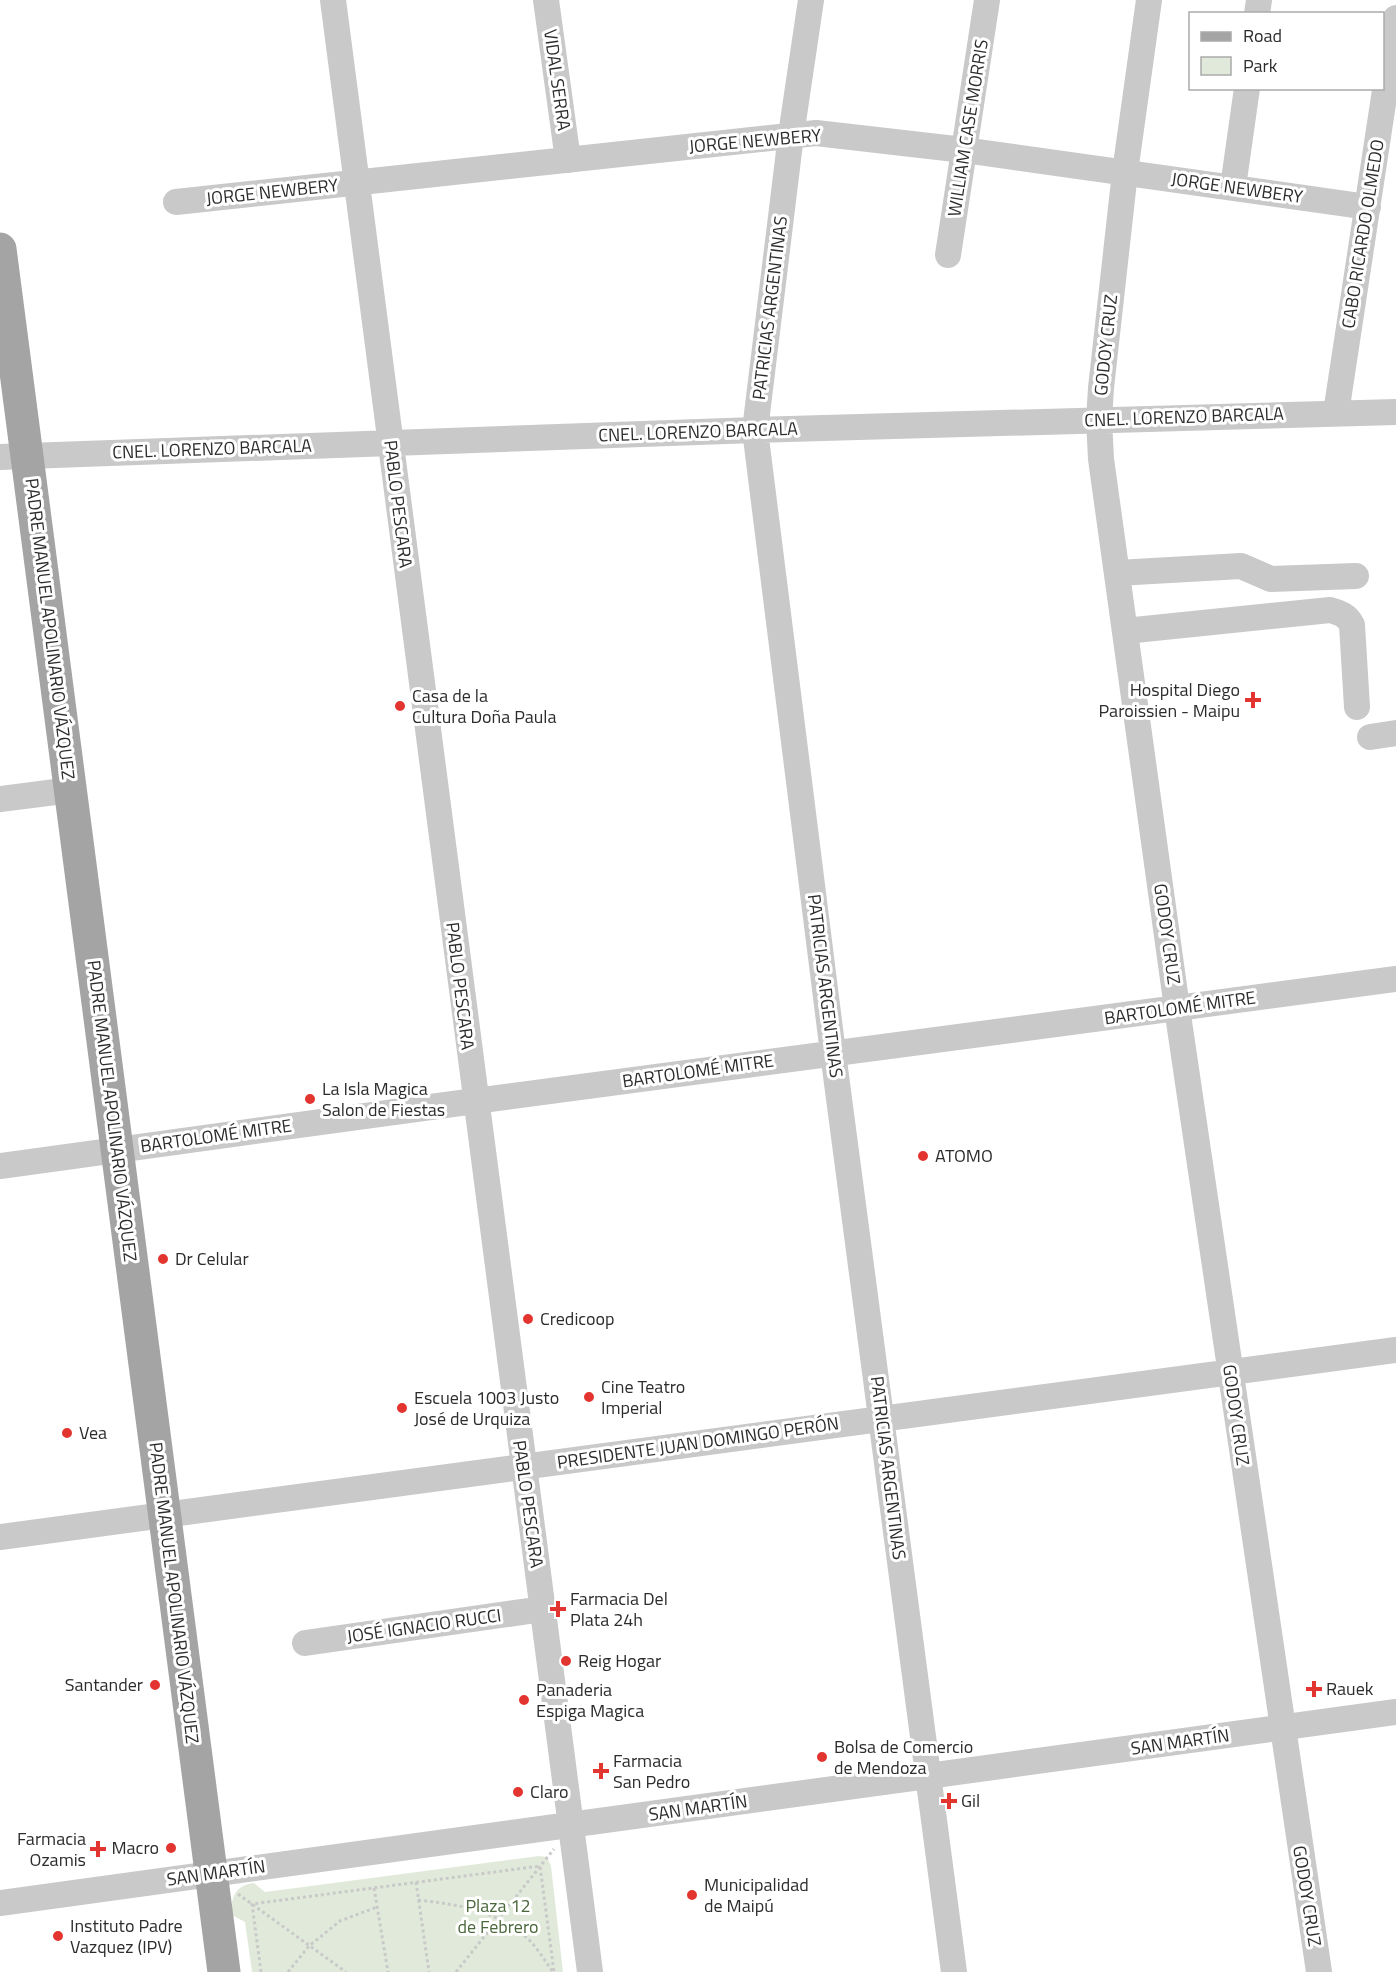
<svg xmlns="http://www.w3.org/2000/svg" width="1396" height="1972" font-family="'Titillium Web',sans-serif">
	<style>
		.green { fill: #e1eada }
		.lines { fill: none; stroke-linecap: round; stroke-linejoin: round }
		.path { stroke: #c9c9c9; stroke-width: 3; stroke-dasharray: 3 3; stroke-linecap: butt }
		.minor { stroke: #c9c9c9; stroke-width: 26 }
		.major { stroke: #a4a4a4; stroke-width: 33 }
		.poi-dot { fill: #e3352f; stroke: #fff; stroke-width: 2 }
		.labels { text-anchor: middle; stroke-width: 6; stroke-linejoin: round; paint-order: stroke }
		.street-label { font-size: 18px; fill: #2c2c2c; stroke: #fff }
		.poi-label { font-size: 18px; fill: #2c2c2c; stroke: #fff; text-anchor: start }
		.park-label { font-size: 18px; fill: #4b673b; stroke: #fff }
	</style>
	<rect width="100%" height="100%" fill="#fff"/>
	<path class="green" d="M539,1856L547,1857L551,1866L563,1972H252L245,1922L230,1914C232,1897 235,1885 254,1883L265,1892Z"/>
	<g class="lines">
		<path class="path" d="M416,1882L429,1972
			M374,1888L388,1972
			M238,1894L346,1972
			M418,1900C460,1905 494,1909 527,1938C537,1947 545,1961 553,1972
			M261,1972L252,1904L540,1866L554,1972
			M288,1972L309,1946L340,1921L377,1907
			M456,1972L554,1849"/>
		<path class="minor" d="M333,0L590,1972
			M546,0L568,160
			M811,0L791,135L755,430L833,1053L954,1972
			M1149,0L1125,172L1101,388L1099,420L1101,459L1177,1008L1319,1972
			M1257,14L1259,0
			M1233,187L1247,88
			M176,202L816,133L964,150L1368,207
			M948,255L987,0
			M1336,413L1396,18
			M0,457L755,430L1396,412
			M1117,573L1241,566L1271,579L1356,576
			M1125,631L1330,610C1340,613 1347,615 1352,625L1357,707
			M1370,737L1396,733
			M0,799L71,790
			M0,1166L475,1101L1396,979
			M0,1537L1396,1350
			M305,1643L543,1609
			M0,1903L1396,1712"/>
		<path class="major" d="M0,249L224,1972"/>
	</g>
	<g class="poi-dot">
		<path d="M1250 691h6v6h6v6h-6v6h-6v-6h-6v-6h6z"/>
		<circle cx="400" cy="706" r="6"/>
		<circle cx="310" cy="1099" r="6"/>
		<circle cx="923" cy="1156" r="6"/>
		<circle cx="163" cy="1259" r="6"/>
		<circle cx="528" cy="1319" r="6"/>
		<circle cx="589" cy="1397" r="6"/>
		<circle cx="402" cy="1408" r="6"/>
		<circle cx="67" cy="1433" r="6"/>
		<path d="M555 1600h6v6h6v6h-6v6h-6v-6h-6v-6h6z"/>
		<circle cx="566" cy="1661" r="6"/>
		<circle cx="155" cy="1685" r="6"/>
		<path d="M1311 1680h6v6h6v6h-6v6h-6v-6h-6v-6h6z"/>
		<circle cx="524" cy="1700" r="6"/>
		<circle cx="822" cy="1757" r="6"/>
		<path d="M598 1762h6v6h6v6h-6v6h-6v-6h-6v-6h6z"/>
		<circle cx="518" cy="1792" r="6"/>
		<path d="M946 1792h6v6h6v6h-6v6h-6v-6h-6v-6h6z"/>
		<circle cx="171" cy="1848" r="6"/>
		<path d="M95 1840h6v6h6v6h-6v6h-6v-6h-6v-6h6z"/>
		<circle cx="692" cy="1895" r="6"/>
		<circle cx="58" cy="1936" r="6"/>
	</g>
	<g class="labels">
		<g class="street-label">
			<text transform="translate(557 80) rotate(82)" y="6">VIDAL SERRA</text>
			<text transform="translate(968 128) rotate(-81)" y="6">WILLIAM CASE MORRIS</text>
			<text transform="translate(755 141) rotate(-5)" y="6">JORGE NEWBERY</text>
			<text transform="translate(1237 188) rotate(8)" y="6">JORGE NEWBERY</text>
			<text transform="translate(272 192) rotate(-6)" y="6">JORGE NEWBERY</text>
			<text transform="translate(1363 234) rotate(-81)" y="6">CABO RICARDO OLMEDO</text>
			<text transform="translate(770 308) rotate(-83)" y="6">PATRICIAS ARGENTINAS</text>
			<text transform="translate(1106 345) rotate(-84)" y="6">GODOY CRUZ</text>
			<text transform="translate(1184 417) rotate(-2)" y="6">CNEL. LORENZO BARCALA</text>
			<text transform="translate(698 432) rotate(-2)" y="6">CNEL. LORENZO BARCALA</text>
			<text transform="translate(212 449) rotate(-2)" y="6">CNEL. LORENZO BARCALA</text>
			<text transform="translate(398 504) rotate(83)" y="6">PABLO PESCARA</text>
			<text transform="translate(50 629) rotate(83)" y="6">PADRE MANUEL APOLINARIO VÁZQUEZ</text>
			<text transform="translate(1167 934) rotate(82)" y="6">GODOY CRUZ</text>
			<text transform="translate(460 986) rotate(83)" y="6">PABLO PESCARA</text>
			<text transform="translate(825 986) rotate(83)" y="6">PATRICIAS ARGENTINAS</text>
			<text transform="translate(1180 1008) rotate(-8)" y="6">BARTOLOMÉ MITRE</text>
			<text transform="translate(698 1071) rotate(-8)" y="6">BARTOLOMÉ MITRE</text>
			<text transform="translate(112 1111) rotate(83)" y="6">PADRE MANUEL APOLINARIO VÁZQUEZ</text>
			<text transform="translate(216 1136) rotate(-8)" y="6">BARTOLOMÉ MITRE</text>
			<text transform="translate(1236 1415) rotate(82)" y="6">GODOY CRUZ</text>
			<text transform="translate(698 1443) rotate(-8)" y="6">PRESIDENTE JUAN DOMINGO PERÓN</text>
			<text transform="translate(888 1468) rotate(83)" y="6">PATRICIAS ARGENTINAS</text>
			<text transform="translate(528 1504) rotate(82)" y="6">PABLO PESCARA</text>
			<text transform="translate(174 1593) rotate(83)" y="6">PADRE MANUEL APOLINARIO VÁZQUEZ</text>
			<text transform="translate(424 1626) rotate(-8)" y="6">JOSÉ IGNACIO RUCCI</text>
			<text transform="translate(1180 1742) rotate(-8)" y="6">SAN MARTÍN</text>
			<text transform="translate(698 1808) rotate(-8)" y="6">SAN MARTÍN</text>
			<text transform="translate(216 1873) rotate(-8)" y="6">SAN MARTÍN</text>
			<text transform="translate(1307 1896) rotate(81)" y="6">GODOY CRUZ</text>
		</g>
		<g class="poi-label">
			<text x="1240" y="696" text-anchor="end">Hospital Diego<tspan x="1240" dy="21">Paroissien - Maipu</tspan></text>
			<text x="412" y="702">Casa de la<tspan x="412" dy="21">Cultura Doña Paula</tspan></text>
			<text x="322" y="1095">La Isla Magica<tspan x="322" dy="21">Salon de Fiestas</tspan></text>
			<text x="935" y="1162">ATOMO</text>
			<text x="175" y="1265">Dr Celular</text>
			<text x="540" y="1325">Credicoop</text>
			<text x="601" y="1393">Cine Teatro<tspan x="601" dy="21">Imperial</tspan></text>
			<text x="414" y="1404">Escuela 1003 Justo<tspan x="414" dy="21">José de Urquiza</tspan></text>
			<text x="79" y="1439">Vea</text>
			<text x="570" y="1605">Farmacia Del<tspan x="570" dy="21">Plata 24h</tspan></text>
			<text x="578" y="1667">Reig Hogar</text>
			<text x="143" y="1691" text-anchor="end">Santander</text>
			<text x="1326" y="1695">Rauek</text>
			<text x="536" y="1696">Panaderia<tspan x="536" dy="21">Espiga Magica</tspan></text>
			<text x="834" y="1753">Bolsa de Comercio<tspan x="834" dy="21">de Mendoza</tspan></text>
			<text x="613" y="1767">Farmacia<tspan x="613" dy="21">San Pedro</tspan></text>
			<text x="530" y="1798">Claro</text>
			<text x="961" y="1807">Gil</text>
			<text x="86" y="1845" text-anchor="end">Farmacia<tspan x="86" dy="21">Ozamis</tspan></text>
			<text x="159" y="1854" text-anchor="end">Macro</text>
			<text x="704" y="1891">Municipalidad<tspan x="704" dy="21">de Maipú</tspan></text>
			<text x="70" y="1932">Instituto Padre<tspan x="70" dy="21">Vazquez (IPV)</tspan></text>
		</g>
		<g class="park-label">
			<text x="498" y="1912">Plaza 12<tspan x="498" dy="21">de Febrero</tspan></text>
		</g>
	</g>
	<rect x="1189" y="12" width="195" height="78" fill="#ffffff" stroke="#ababab" stroke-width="1.5"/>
	<rect x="1201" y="32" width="30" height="9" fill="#a4a4a4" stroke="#ababab" stroke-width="1.5"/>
	<text x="1243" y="42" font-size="18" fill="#2c2c2c">Road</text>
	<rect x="1201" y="57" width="30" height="18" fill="#e1eada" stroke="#ababab" stroke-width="1.5"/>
	<text x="1243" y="72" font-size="18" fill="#2c2c2c">Park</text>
</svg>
